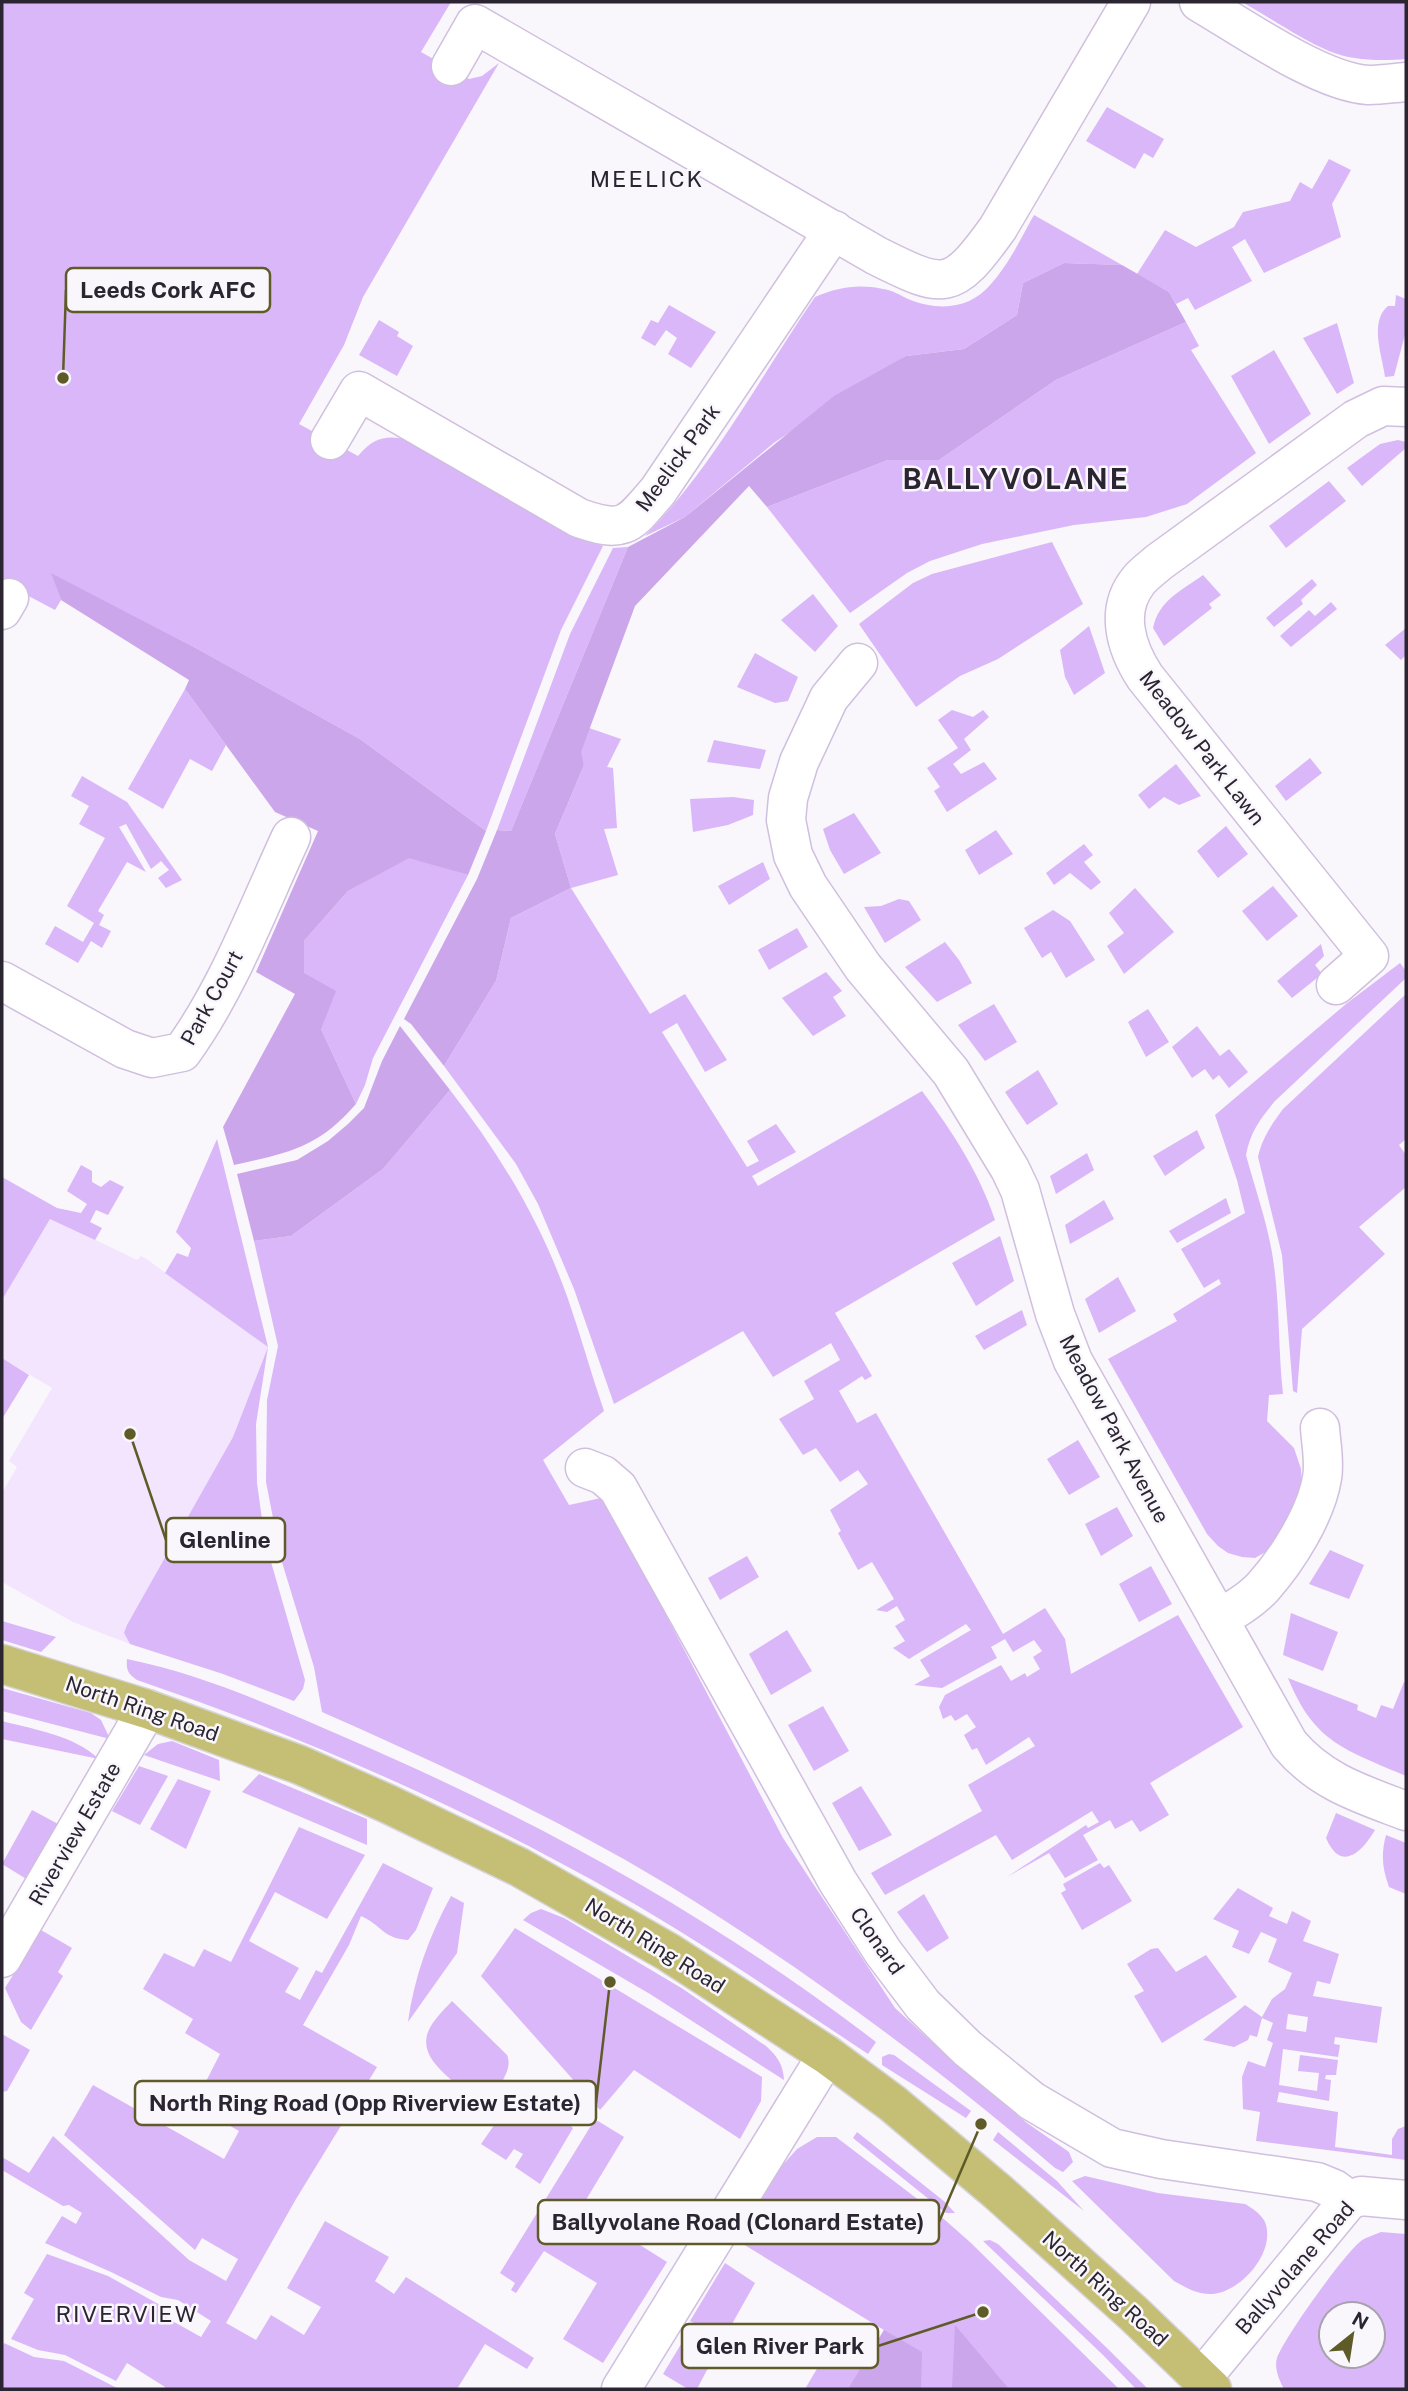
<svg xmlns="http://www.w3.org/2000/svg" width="1408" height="2391" font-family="'Public Sans',sans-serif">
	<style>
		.built { fill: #f2e5fd }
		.green { fill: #dab7f8; fill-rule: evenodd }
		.forest { fill: #cba6ea }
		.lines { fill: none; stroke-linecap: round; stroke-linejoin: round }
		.minor-casing { stroke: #d0bfdf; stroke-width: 41 }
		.major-casing { stroke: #d5d3d6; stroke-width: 41 }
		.minor { stroke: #fff; stroke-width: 38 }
		.major { stroke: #c4bf74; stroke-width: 38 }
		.labels { text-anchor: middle; stroke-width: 5; stroke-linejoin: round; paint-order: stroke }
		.street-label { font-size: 21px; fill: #2b2531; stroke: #f9f6fc }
		.neighbourhood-label { font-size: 23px; letter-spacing: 2px; fill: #2b2531; stroke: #f9f6fc }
		.district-label { font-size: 28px; font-weight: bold; letter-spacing: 2px; fill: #2b2531; stroke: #f9f6fc }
		.leader { fill: none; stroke: #5f5b28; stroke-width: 2.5 }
		.callout-dot { fill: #5f5b28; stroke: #f9f6fc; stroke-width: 2.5 }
		.callout { fill: #f9f6fc; stroke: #5f5b28; stroke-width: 2.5 }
		.callout-label { font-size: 23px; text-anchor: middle; font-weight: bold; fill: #2b2531 }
	</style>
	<rect width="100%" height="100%" fill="#f9f6fc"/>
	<path class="built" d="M50,1218L137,1260L141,1256L145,1258L268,1347L233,1437L124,1633L130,1644L73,1622L2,1582V1493L17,1467L9,1461L52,1388L2,1358V1300Z"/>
	<path class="green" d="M2,2H451L421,52L469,79L482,76L499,63L363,297L344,345L299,424L358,456C375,436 387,435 411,440L566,532L603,546L561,630L486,831L360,739L194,647L52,574L61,600L55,610L2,582Z
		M1242,2H1406V59C1382,61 1352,61 1329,51C1299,38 1271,18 1242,2Z
		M1107,107L1164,139L1153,158L1144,153L1135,169L1086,141Z
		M1329,159L1351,170L1332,204L1341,237L1264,273L1245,239L1232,247L1252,281L1195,310L1188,298L1176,304L1169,292L1137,274L1165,230L1196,247L1234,227L1243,212L1290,201L1300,182L1312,189Z
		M1034,215L1122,265L1064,263L1023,283L1017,315L964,349L906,356L775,442L685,517L645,536C714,466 760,377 815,297C839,287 858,284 883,289C892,290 900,295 908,299C938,311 969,310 991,284C1009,264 1021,238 1034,215Z
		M1396,295L1406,299V331L1394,376L1385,377C1382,355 1369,322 1388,306H1395Z
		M669,305L716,332L691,368L668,354L677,338L666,330L655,346L641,338L651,320L658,323Z
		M379,320L399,332L397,336L413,346L397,376L359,355Z
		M1186,322L1199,346L1191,350L1256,453L1187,504L1146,517L1074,525L982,544L930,561L907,573L850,613L767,507L888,460H939L1056,380Z
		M1337,323L1354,383L1337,394L1303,338Z
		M1274,350L1311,414L1269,444L1231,376Z
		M1398,440L1406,442V448L1362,486L1347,468L1380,444Z
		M1329,481L1346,501L1286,548L1269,526Z
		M1052,542L1083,604L998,659L960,676L916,707L859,624L913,583L932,574Z
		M628,547L511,831L497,830L570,634L613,548Z
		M1203,575L1221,595L1209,604L1212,608L1164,646L1153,628C1159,600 1181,591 1203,575Z
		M1312,579L1317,585L1301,600L1303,604L1274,627L1266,618Z
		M813,594L838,626L815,652L781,620Z
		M1331,602L1337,609L1291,647L1280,636L1309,610L1315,616Z
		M1089,626L1105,673L1074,695L1065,677L1060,650Z
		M1406,628V655L1401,660L1385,645Z
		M755,653L798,677L788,701L775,703L737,687Z
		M185,689L226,745L212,771L190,759L163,809L128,789Z
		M952,710L973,717L983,710L989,717L964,739L971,750L953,764L961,774L984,762L997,779L947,812L934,791L940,787L927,768L958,748L938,720Z
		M589,728L621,739L607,767L613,768L617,828L604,829L618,875L571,888L650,1014L685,994L727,1060L705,1072L677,1023L662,1032L747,1167L759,1161L747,1141L776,1124L796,1152L752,1176L758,1186L922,1091C952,1131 979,1172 995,1220L835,1313L872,1376L865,1380L862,1376L839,1391L857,1423L876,1413L1003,1634L1045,1608L1065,1639L1071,1674L1178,1615L1243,1727L1150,1783L1169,1815L1140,1832L1132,1820L1115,1829L1110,1820L1083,1835L1098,1860L1065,1878L1049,1853L1007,1877L1086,1825L1088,1828L1099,1822L1092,1811L1012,1860L996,1835L885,1895L871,1873L982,1811L968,1785L1035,1746L1029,1737L986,1765L977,1748L972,1750L964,1735L976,1727L967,1714L955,1721L951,1715L943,1719L939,1707L945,1695L1001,1665L1011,1681L1025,1673L1027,1677L1040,1669L1033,1657L1042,1651L1034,1640L1013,1652L1005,1639L991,1647L997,1658L942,1688L914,1685L930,1676L920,1660L971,1630L966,1624L909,1659L893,1648L905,1641L895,1626L905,1620L897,1606L887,1612L876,1610L894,1599L872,1562L858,1570L838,1533L841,1531L830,1510L868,1484L858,1470L840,1482L816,1448L803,1455L779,1419L814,1399L804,1381L840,1360L831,1343L773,1377L743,1331L614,1404L574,1289L538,1204L516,1164L444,1066L496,981L511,918L571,888L555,834L584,765L580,752Z
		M714,740L766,750L760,769L707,762Z
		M1310,758L1322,773L1286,801L1275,786Z
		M1176,764L1201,796L1179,805L1164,797L1149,809L1138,795Z
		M82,776L127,802L182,880L166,888L158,878L169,870L161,861L151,869L126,824L119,827L146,872L127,862L98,911L104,915L99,925L111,931L102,948L91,941L78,963L45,944L55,926L83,942L94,923L67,906L105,838L79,824L89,806L71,796Z
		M733,797L754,800L753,815L728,825L693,832L690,799Z
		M854,813L881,853L844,874L830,850L823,829Z
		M1226,826L1248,854L1218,878L1197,851Z
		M996,830L1013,854L979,875L965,850Z
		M1084,844L1093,855L1084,862L1101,882L1091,890L1070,873L1054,885L1046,873Z
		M409,857L468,875L373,1058L365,1085L356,1104L321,1029L304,973V941L348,891Z
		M763,862L770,879L729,905L718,886Z
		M1273,886L1298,916L1267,941L1242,911Z
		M1135,888L1174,932L1124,974L1107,946L1124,933L1109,913Z
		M899,899L909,901L921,920L885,943L864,907L881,906Z
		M1053,910L1070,921L1095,960L1066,978L1051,952L1042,958L1024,928Z
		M797,928L808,947L769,970L758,950Z
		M945,942L959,960L972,983L937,1002L905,967Z
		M1321,944L1324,956L1315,965L1322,974L1292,998L1277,981Z
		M1400,963L1406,971V978L1275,1101C1261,1118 1250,1132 1246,1155C1255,1189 1268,1224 1273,1259C1280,1304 1278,1349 1283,1394L1269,1395L1267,1421L1294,1448L1301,1469L1302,1492L1293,1510L1269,1550L1255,1558L1242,1557L1228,1553L1218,1546L1207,1534L1108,1359L1177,1321L1173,1314L1221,1284L1219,1279L1204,1288L1181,1249L1245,1213L1237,1180L1215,1115L1346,1004Z
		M826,972L842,991L833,997L846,1016L813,1036L782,998Z
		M1406,994V1139L1399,1145L1406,1155V1187L1359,1227L1385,1254L1302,1329L1297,1393L1293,1391L1282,1255L1258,1157C1262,1138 1272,1124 1283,1109Z
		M994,1004L1017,1042L985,1061L958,1025Z
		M1148,1009L1169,1042L1146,1057L1128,1022Z
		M1197,1026L1220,1056L1229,1049L1248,1072L1229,1088L1219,1075L1213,1080L1205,1069L1192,1078L1172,1047Z
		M1038,1070L1058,1104L1027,1125L1005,1092Z
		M450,1090C500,1154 541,1222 568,1299C581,1336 591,1374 604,1411L543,1460L569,1505L601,1498L657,1598L783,1838L895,2008L959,2067L1027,2123L1069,2152L1073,2162L1063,2172L1055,2168C942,2071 821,1981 694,1901C576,1827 449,1768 322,1712L314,1667L281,1559L266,1482L267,1400L278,1346L254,1241L291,1236L383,1169Z
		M1197,1130L1205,1148L1165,1176L1153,1156Z
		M217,1139L268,1347L256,1424L257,1483L265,1541L305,1680L303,1689L294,1701L223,1674L130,1644L124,1633L127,1625L233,1437L268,1347L165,1273L177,1253L188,1257L191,1248L176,1232Z
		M1087,1153L1094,1170L1056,1194L1050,1176Z
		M81,1165L92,1171V1182L101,1187L110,1180L124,1187L108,1215L96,1210L90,1222L102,1228L95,1240L50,1219L2,1300V1177L57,1208L81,1213L87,1204L67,1191Z
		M1226,1198L1231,1213L1177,1243L1169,1231Z
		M1104,1200L1114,1219L1070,1244L1065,1225Z
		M1000,1236L1014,1281L976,1306L952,1263Z
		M1118,1277L1136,1311L1099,1333L1085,1299Z
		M1022,1310L1027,1325L984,1350L975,1336Z
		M2,1358L29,1375L2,1419Z
		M1078,1440L1100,1477L1069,1495L1047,1459Z
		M1117,1507L1133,1536L1101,1556L1085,1524Z
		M1330,1550L1364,1565L1349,1599L1309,1584Z
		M747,1556L759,1577L720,1600L708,1578Z
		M1151,1566L1172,1604L1139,1622L1119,1584Z
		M1291,1613L1338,1632L1323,1671L1283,1655Z
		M2,1621L56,1637L41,1652L2,1640Z
		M787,1630L812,1671L771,1695L749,1654Z
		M127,1659C205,1675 278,1708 351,1740C537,1820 715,1918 876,2042L868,2054C778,1994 688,1933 594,1881C448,1800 295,1734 137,1680C128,1674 126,1670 127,1659Z
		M1288,1678L1358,1705L1357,1710L1376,1718L1381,1705L1393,1709L1404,1682L1406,1683V1776C1346,1750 1314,1743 1288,1678Z
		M2,1688L91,1713L101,1720L110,1739L2,1711Z
		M823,1706L849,1751L814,1771L788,1725Z
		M2,1721C36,1730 73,1735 99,1759L2,1739Z
		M172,1741L219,1760L220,1781L144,1755L158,1744Z
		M139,1766L168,1776L140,1825L112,1811Z
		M259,1774L367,1819V1845L242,1792Z
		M178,1779L211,1791L186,1849L150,1829Z
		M861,1786L892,1835L859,1851L832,1803Z
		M32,1810L60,1825L28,1880L2,1864Z
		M1336,1813L1375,1830C1362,1852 1341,1873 1326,1838Z
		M299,1827L365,1855L327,1919L275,1892L249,1941L299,1968L285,1992L300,2000L316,1970L322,1973L383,1863L433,1888L416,1930L408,1940C382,1938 383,1926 361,1916L349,1945L303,2025L377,2067L296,2199L226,2323L256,2340L271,2315L304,2335L321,2307L287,2288L325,2221L389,2257L375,2281L394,2294L406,2277L534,2358L527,2369L485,2344L457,2389H164L165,2387L127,2363L116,2381L65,2355L38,2350L11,2339L34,2299L24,2293L47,2254L108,2276L160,2305L167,2318L201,2337L211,2321L178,2300L161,2297L111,2272L45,2243L62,2216L76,2224L82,2213L69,2205L63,2206L2,2170V2157L29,2173L53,2136L189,2260L226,2281L238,2259L202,2238L195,2250L64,2135L93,2085L224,2159L239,2131L204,2111L200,2093L220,2054L185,2033L193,2019L143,1989L164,1953L194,1967L204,1949L231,1962Z
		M1386,1835L1406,1843V1894L1389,1887C1382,1868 1381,1854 1386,1835Z
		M1100,1863L1104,1868L1109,1865L1132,1901L1082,1930L1061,1893L1066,1890L1063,1884Z
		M1238,1888L1273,1908L1269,1916L1287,1924L1292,1911L1311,1921L1303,1941L1339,1954L1330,1984L1317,1981L1313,1996L1382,2007L1377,2043L1335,2037L1334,2044L1340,2045L1338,2057L1283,2049L1279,2085L1317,2091L1319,2073L1298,2071L1300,2055L1338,2060L1336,2075H1326L1325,2079L1331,2080L1329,2101L1279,2092L1277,2102L1338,2112L1335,2147L1392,2155V2139L1398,2129L1406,2126V2160L1256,2141L1260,2112L1243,2109L1242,2077L1248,2061L1265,2067L1273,2043L1267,2040L1273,2023L1262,2018L1257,2037L1250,2035L1248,2040L1234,2047L1203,2040L1245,2005L1262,2017L1272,1999L1285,1989L1292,1973L1268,1962L1277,1939L1261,1932L1249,1954L1232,1947L1239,1931L1213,1919ZM1288,2014L1308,2017L1306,2032L1286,2029Z
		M924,1894L949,1938L927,1952L897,1912Z
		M451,1896L464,1903L457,1953L408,2022C414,1978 429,1936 451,1896Z
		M541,1909L564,1918L683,1989L766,2046C777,2056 783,2064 784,2080L650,1994L523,1920L531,1913Z
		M515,1928L762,2077L761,2101L740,2139L634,2070L600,2110L481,1976Z
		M41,1930L72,1948L58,1972L63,1976L31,2030L21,2022L5,1988Z
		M1158,1948L1176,1972L1206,1955L1237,1997L1162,2043L1134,1996L1144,1991L1127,1964L1151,1949Z
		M452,2001L507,2055C515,2072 491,2096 481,2110C466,2084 416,2065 428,2032C432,2021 444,2010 452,2001Z
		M2,2034L30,2050L7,2091L2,2092Z
		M889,2054L894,2055L971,2111L966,2118L882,2065V2057Z
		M522,2085L573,2128L540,2184L515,2167L523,2154L514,2149L506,2160L481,2144Z
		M598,2121L624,2137L578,2213L626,2244L629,2238L667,2262L603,2363L563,2339L597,2283L544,2251L516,2293L511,2290L515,2283L500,2273L592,2124Z
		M857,2132L945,2202L955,2213H946L853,2138Z
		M998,2132L1057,2181L1084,2211L993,2140Z
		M817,2137H836L945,2220L971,2243L1119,2389H805L831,2345L864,2363L884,2330L738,2241L780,2168L797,2149Z
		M1085,2176L1158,2193L1245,2204C1252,2208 1261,2214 1265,2222C1277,2252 1239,2295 1209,2294C1196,2294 1185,2287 1174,2281L1072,2181Z
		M1381,2232L1406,2234V2389H1284C1279,2380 1274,2368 1277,2358C1284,2338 1344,2254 1361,2241C1366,2237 1375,2235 1381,2232ZM1331,2314H1373V2356H1331Z
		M990,2240L998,2244L1109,2350L1148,2389H1136L1103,2355L983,2241Z
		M725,2263L755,2283L723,2340L690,2321Z
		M692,2326L721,2344L723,2351L715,2364L707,2370L697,2389H688L663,2374Z
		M4,2343L34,2357L64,2361L119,2389H2V2347Z"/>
	<path class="forest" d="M1064,263L1122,265L1169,292L1186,322L1056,380L939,460H888L767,507L749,486L635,606L581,752L584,765L555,834L571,888L511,918L496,981L444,1066L411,1024L404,1019L477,879L497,830L511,831L628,547L685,517L834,396L906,356L964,349L1017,315L1023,283Z
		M51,573L194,647L360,739L486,831L468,875L409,858L348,891L304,941V973L336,991L321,1029L356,1104C318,1148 288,1153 234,1165L223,1127L295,994L256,972L318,831L275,812L185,689L189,680L61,600Z
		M400,1026L450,1090L383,1169L291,1236L254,1241L237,1174L297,1160L328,1141L348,1124L364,1108L382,1061Z
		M955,2325L1009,2389H952Z
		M884,2330L922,2352L921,2389H848Z"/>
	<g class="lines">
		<defs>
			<path id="minor" d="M1199,2C1242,27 1320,82 1368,85C1381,85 1394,83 1406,82
				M451,66L475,24L877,256C945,290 952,292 998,228L1131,2
				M330,440L359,391L579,518C625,534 629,525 658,491L834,230
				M2,610L9,598
				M858,663L829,698L799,762L788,798L786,820L793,855L808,886L863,967L951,1072L1010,1169L1020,1190L1055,1314L1073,1361L1289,1744C1321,1782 1361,1794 1406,1811
				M2,981L125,1049L152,1058L182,1052C229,987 257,910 291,837
				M1336,985L1369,956L1145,677C1126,648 1114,610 1139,580C1144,574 1152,568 1159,562L1356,419L1383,406L1406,407
				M585,1468L603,1475L618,1488L838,1882L883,1952L923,2005L967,2048L1032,2101L1112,2148L1161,2159L1317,2182L1334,2189L1349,2200
				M1218,1619C1234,1610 1250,1601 1263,1587C1288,1559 1316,1514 1322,1478C1325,1462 1321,1444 1320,1428
				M2,1958L147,1709
				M1202,2378L1349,2200L1361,2196L1406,2200
				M621,2389L827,2055"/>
			<path id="major" d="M2,1664L147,1709L300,1765L388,1804L519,1867L668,1952L827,2055L892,2103L998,2192L1134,2314L1212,2389"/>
		</defs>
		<use href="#minor" class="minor-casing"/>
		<use href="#major" class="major-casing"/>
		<use href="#minor" class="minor"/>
		<use href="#major" class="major"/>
	</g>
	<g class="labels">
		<g class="street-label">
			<text transform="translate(678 458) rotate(-54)" y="7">Meelick Park</text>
			<text transform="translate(1202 748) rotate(52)" y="7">Meadow Park Lawn</text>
			<text transform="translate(212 998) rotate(-61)" y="7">Park Court</text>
			<text transform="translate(1114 1429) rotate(62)" y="7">Meadow Park Avenue</text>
			<text transform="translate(142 1709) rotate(19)" y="7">North Ring Road</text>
			<text transform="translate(75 1834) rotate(-60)" y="7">Riverview Estate</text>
			<text transform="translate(877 1941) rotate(55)" y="7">Clonard</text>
			<text transform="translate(655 1946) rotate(32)" y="7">North Ring Road</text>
			<text transform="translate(1295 2268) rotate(-49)" y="7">Ballyvolane Road</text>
			<text transform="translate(1105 2289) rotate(42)" y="7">North Ring Road</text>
		</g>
		<g class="neighbourhood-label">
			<text x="647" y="187">MEELICK</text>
			<text x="127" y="2322">RIVERVIEW</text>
		</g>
		<g class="district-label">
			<text x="1016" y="489">BALLYVOLANE</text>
		</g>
	</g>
	<path class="leader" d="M63 378L66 290M130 1434L166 1540M610 1982L596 2103M981 2124L939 2222M983 2312L878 2346"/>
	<g class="callout-dot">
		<circle cx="63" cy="378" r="7"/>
		<circle cx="130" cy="1434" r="7"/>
		<circle cx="610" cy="1982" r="7"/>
		<circle cx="981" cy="2124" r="7"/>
		<circle cx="983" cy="2312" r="7"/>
	</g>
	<g class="callout">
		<rect x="66" y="268" width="204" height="44" rx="7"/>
		<rect x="166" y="1518" width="119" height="44" rx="7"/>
		<rect x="135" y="2081" width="461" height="44" rx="7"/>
		<rect x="538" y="2200" width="401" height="44" rx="7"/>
		<rect x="682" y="2324" width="196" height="44" rx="7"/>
	</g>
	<g class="callout-label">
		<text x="168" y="298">Leeds Cork AFC</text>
		<text x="225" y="1548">Glenline</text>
		<text x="365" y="2111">North Ring Road (Opp Riverview Estate)</text>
		<text x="738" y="2230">Ballyvolane Road (Clonard Estate)</text>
		<text x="780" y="2354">Glen River Park</text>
	</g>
	<rect width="1408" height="2391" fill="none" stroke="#2b2531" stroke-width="7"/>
	<g transform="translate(1352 2335) rotate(30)"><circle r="33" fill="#f9f6fc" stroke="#a7a2ab" stroke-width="2"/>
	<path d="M0-5L12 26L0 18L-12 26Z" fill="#5f5b28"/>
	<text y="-10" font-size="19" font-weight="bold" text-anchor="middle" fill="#2b2531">N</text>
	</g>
</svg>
